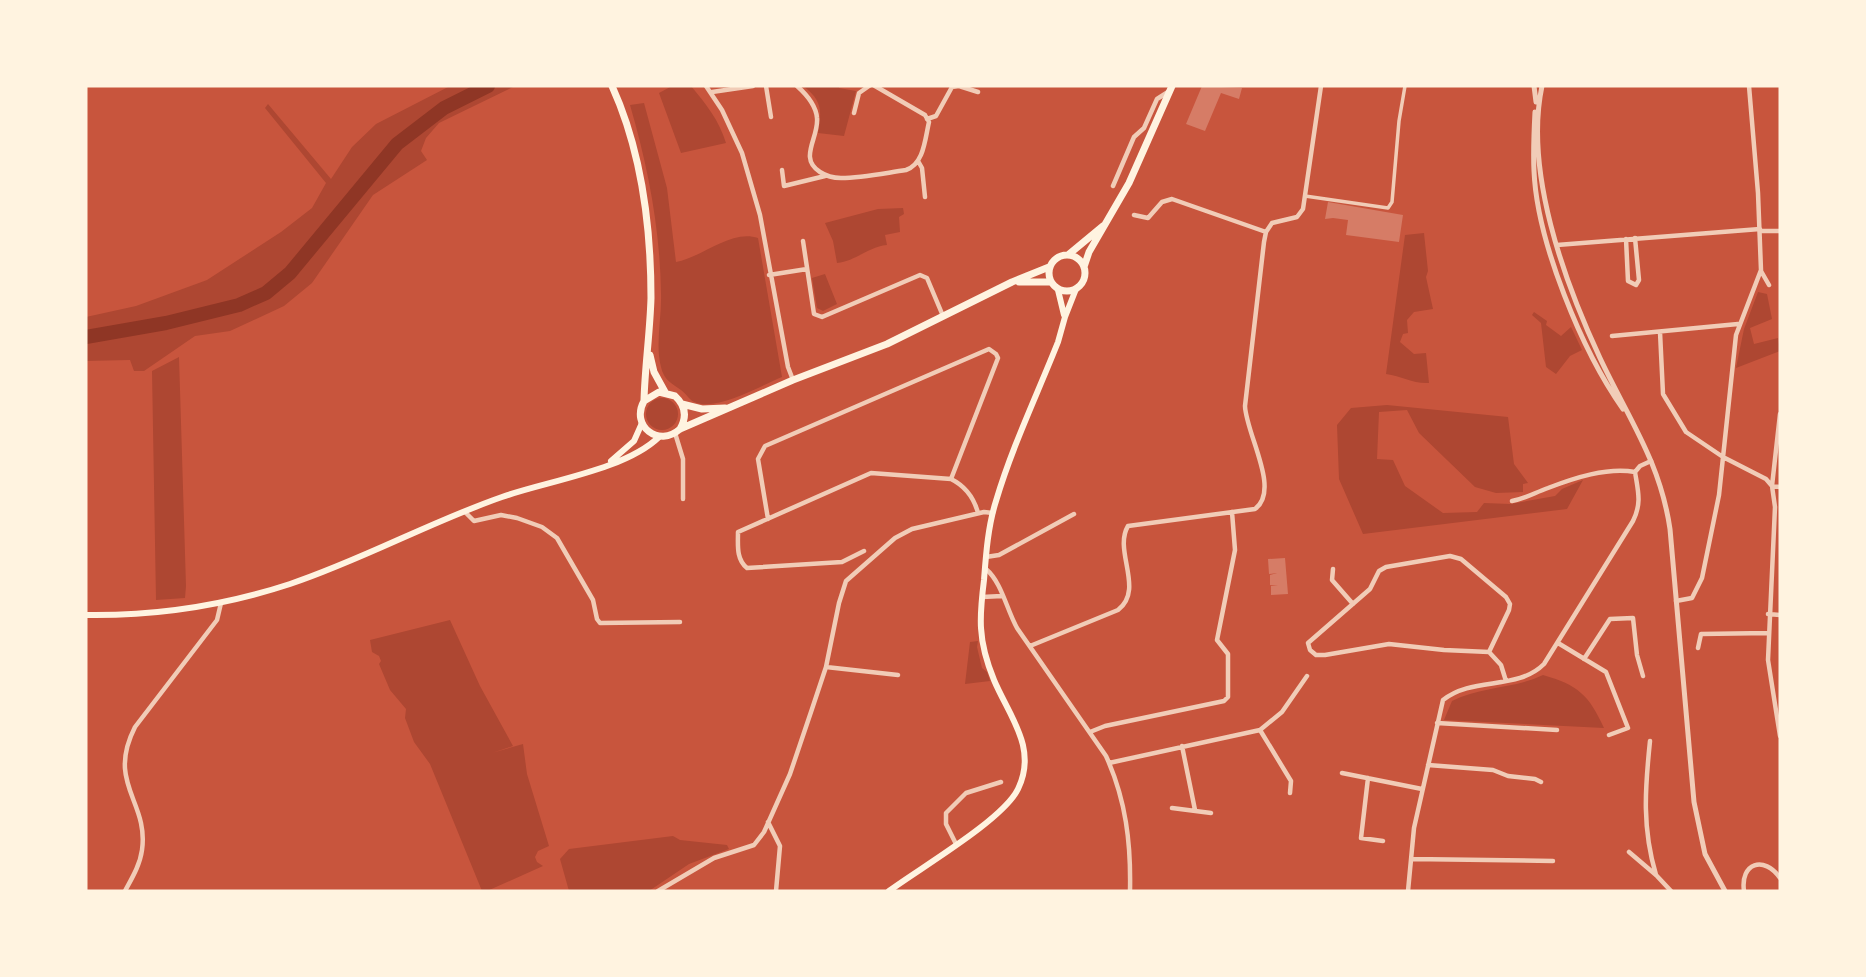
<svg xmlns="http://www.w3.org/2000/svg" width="1866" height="977" font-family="'Fira Sans Condensed',sans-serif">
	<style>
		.green { fill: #ae4732 }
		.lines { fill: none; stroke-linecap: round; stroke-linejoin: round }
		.river { stroke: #8f3625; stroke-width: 14 }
		.building { fill: #d67c66 }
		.pedestrian { stroke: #f1ccb7; stroke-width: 3.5 }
		.minor { stroke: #f1ccb7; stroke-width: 4.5 }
		.tertiary { stroke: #f1ccb7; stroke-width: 5 }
		.secondary { stroke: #fff3e0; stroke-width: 6 }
		.primary { stroke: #fff3e0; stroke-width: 7 }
	</style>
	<rect width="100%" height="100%" fill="#c8553d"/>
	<path class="green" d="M450,86H515L439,123L426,138L421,151L427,160L373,195L312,283L284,306L230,331L195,336L144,371H134L130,360L86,361V317L136,306L207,280L281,232L312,208L326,183L265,108L268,104L331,179L352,147L376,124Z
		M672,86H691C706,104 719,120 726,143L681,153L659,93Z
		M803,86H839V88L856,91L844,136L818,133C822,110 822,100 803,86Z
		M644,103L667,188L676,262C703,257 731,229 758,238L782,377C762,385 719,410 697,403C689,401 687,394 681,390C671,383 664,380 661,367C655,344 662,317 661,293C660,228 648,167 630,105Z
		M903,208L904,214L899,217L900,232L885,235L887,245C868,247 856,261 837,263L833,241L825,223L878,209Z
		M1424,233L1428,271L1426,277L1433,309L1414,312L1407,320L1408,333L1403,334L1400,342L1414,354L1426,353L1429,383C1413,384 1402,376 1386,374L1405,235Z
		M825,274L837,304L823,311L817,308L812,278Z
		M1758,292L1767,294L1772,319L1750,328L1754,344L1778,338L1780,351L1736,368L1744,329Z
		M1534,312L1547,321L1546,325L1561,336L1571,327L1582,350L1570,356L1556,374L1546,367L1541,323L1532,315Z
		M179,357L186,586L185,598L156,600L152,371Z
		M646 414a16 16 0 1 1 32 0a16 16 0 1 1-32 0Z
		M1387,405L1508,417L1514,464L1528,483L1523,484V492L1496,493L1475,487L1419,433L1407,410L1379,412L1377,459L1393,460L1405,486L1443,513L1477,512L1484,503L1510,504L1555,496L1562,489L1583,480L1567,509L1363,534L1339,479L1337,425L1351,408Z
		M450,620L480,686L513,746L492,753L523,744L527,774L549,846L538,851L535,857L537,862L543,866L487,891H482L430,764L414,742L405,718L406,709L390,690L379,664L381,661L379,656L372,652L370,640Z
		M978,641L977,647L982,668L987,672L990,681L965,684L970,642Z
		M1543,675C1578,685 1589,695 1604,728L1444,720L1452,701C1481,686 1514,689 1543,675Z
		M673,836L680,840L727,845L729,849L689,864L649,891H569L560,859L569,849Z"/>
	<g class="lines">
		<path class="river" d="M86,337L166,323L239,305L266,293L290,273L397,144L444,108L488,86"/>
	</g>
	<path class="building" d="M1202,86L1242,88L1239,99L1221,93L1205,131L1186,124Z
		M1328,202L1403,215L1399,242L1346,235L1348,220L1333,218L1325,219Z
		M1285,558L1288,594L1271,595V586H1278L1270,585V575L1277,573L1269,574L1268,559Z"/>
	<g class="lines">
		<path class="pedestrian" d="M1305,196L1388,208L1392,202L1399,121L1405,86"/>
		<path class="minor" d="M706,86L722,110L742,153L760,215L788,367L793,380
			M766,86L771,117
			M797,86C806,94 816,105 817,118C819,138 798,158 820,172C826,176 833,178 841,178C862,178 885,173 906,170C924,164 925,139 929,122L925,115L875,86
			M712,92L753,86
			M854,113L859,93L869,86
			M927,119L936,116L952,87L959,86L978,92
			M918,161L922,168L925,197
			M782,170L784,186L825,176
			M1113,186L1134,137L1144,128L1157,99L1168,92
			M1134,215L1148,218L1162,202L1172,199L1266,232
			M1760,231H1780
			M1626,239L1628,281L1636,285L1639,280L1635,238
			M803,241L814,314L822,317L920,275L927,278L943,316
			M1557,245L1760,229
			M1761,271L1769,285
			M769,275L807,269
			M1660,332L1663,394L1686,432L1723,457L1766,479L1772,486L1775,507L1768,660L1780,736
			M1612,336L1738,324
			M1780,414L1772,486L1780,487
			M675,433L683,459V499
			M1635,472L1640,466L1651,461
			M1512,501C1527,498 1534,493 1548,488C1574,478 1607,467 1635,472
			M465,512L474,521L501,515L517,518L542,527L557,538L593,600L597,619L600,623L680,622
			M768,519L758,459L765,446L989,349L996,354L998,358L951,479
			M864,551L842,562L747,568C736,559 738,545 738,532L871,473L951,479C965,486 974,498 978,513
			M1450,556L1461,559L1506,597L1510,604L1509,610L1489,652L1444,650L1389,644L1325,655H1316L1310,650L1308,643L1370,589L1379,571L1386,567Z
			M986,557L999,555L1074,514
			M986,569C1002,583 1006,608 1017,628L1106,756C1126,800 1131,843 1130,891
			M1333,569L1332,580L1353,604
			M982,597L1002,596
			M1676,601L1692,598L1702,578L1719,495L1736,335L1761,270L1758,193L1749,86
			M1768,614L1780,615
			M1558,643L1606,672L1628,728L1609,735
			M1030,646L1118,610C1145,589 1113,551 1128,526L1255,509C1281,490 1246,434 1245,406L1264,242L1266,232L1272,223L1297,217L1303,209L1321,86
			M1698,648L1701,634L1768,633
			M1489,652L1501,665L1506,681
			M1584,659L1610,619L1633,618L1637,655L1643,676
			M826,667L898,675
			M1437,723L1557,730
			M1260,730L1291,781L1290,793
			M1090,732L1105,726L1224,701L1228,697V654L1217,640L1235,550L1232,512
			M1650,741C1645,789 1642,828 1656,875
			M1182,746L1195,810
			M1109,763L1260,730L1282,712L1307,676
			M1428,765L1493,770L1508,776L1535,779L1541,782
			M1342,773L1422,789
			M1368,778L1361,838L1383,841
			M1172,808L1211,813
			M768,822L780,846L776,891
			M956,844L946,824V813L966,793L1001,782
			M1629,852L1656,875L1671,891
			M1411,859L1553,861
			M125,891C132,878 140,865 142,850C149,801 106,784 135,727L217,620L221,603
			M658,891L714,858L754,845L764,832L790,774L812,709L826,667L839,603L846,581L895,538L912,529L984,512L993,513
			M1408,891L1414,828L1443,700C1473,676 1517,691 1544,664L1633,521C1642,503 1638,491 1635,472
			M1744,891C1740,863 1764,855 1780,878"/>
		<path class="tertiary" d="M1534,86L1536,102
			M1542,86C1524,171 1564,281 1600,358C1628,418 1660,461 1670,529L1694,802L1705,854L1725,891
			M1535,112C1534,131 1533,151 1534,171C1537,242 1582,351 1623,409"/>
		<path class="secondary" d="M1058,290L1064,315
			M611,461L634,441L642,423
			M86,615C156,616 223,606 290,584C362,560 430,522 502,497C547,481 625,470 659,437
			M889,891C920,868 1003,820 1018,789C1038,748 1009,716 994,680C987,663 982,646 981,628C980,612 982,596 984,580C986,554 988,526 996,501C1012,447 1037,395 1058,342L1065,317L1076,289"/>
		<path class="primary" d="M612,86C641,150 651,228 651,298C650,332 645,366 644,400
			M1049 273a18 18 0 1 1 36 0a18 18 0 1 1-36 0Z
			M1068,255L1103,226
			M1084,267L1089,252L1129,183L1172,86
			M1019,282H1051
			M650,355L654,372L665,392
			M682,404L702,409L725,408
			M680,429C687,417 686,406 675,396L659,392L644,401C630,426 659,448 680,429L793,380L887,344L1012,282L1049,267"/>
	</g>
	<rect width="1866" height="977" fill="none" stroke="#fff3e0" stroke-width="175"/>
</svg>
